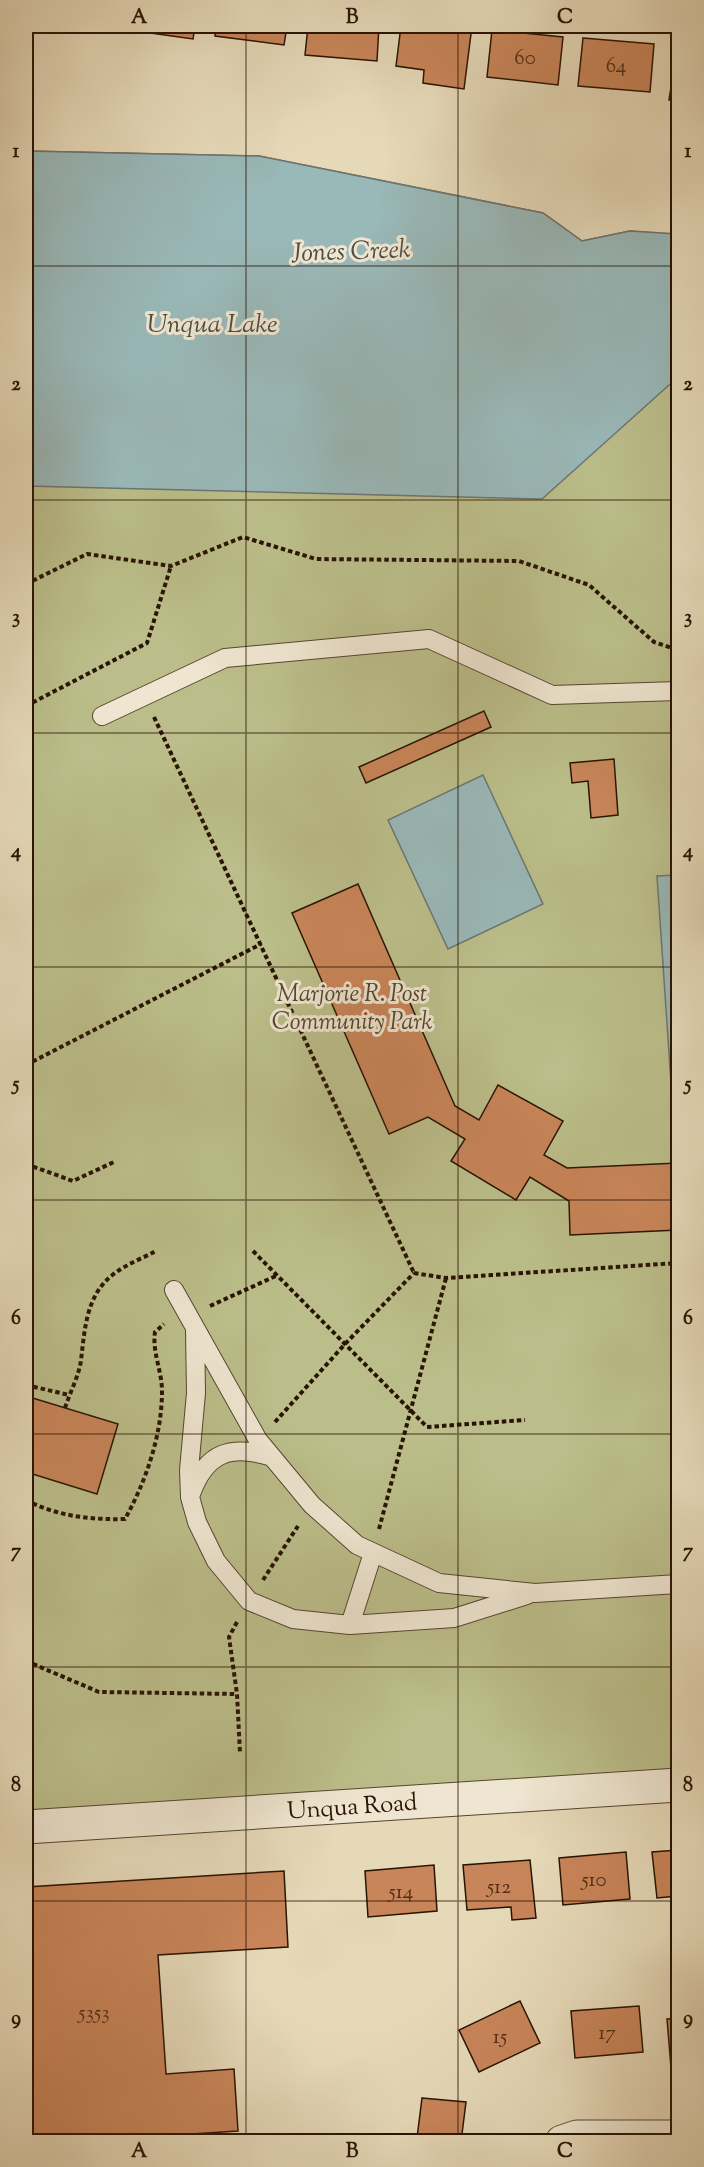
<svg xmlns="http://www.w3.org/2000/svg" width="704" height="2167" font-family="'Sorts Mill Goudy',serif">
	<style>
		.green { fill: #bbbe8a; stroke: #726846; stroke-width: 1.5 }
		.water { fill: #99b8b8; stroke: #6c7670; stroke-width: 1.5 }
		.building { fill: #c88559; stroke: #291303; stroke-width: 1.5 }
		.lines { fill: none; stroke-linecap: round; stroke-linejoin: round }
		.service-casing { stroke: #584430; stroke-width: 20 }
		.minor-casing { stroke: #584430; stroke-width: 35 }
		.tertiary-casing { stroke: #584430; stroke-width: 35 }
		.path { stroke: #291303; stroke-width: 4; stroke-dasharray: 4.5 3; stroke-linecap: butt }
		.service { stroke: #efe6d1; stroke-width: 18 }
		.minor { stroke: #efe6d1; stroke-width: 33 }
		.tertiary { stroke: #efe6d1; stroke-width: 33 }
		.grid { fill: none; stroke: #291303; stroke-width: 1.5; stroke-opacity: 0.55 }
		.labels { text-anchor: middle; stroke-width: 6; stroke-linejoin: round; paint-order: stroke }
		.number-label { font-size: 21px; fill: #513018 }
		.park-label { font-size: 24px; font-style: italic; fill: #55462c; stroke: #efe6d1 }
		.street-label { font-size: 24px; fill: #291303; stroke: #efe6d1 }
		.water-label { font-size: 26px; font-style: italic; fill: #504d42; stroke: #efe6d1 }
		.neatline { fill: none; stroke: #291303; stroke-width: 2 }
		.grid-label { font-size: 20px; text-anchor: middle; font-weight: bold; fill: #291303 }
	</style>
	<rect width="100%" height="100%" fill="#e6d9b8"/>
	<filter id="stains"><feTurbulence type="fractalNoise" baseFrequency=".00333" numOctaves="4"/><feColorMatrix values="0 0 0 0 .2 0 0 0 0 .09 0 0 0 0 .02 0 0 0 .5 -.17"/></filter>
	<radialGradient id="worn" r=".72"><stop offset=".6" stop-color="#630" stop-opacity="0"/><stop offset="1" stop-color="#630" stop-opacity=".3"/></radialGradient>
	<path class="green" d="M26,151L259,156L543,213L582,241L630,231L678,235V1772L26,1815Z"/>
	<path class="water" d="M26,151L259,156L543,213L582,241L630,231L678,234V377L542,499L26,486Z
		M483,775L543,904L448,949L388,820Z
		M678,875V1112H673L657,876Z"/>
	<path class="building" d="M122,26H195L193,39L122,29Z
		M216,26H287L284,45L215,36Z
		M308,26H379L377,61L305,55Z
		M401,26H472L464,89L423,83L424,70L396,66Z
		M492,30L563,37L558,85L487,77Z
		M583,38L654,44L650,92L578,86Z
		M677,49H678V102L669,100Z
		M484,711L491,727L366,783L359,767Z
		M614,759L618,815L591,818L588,781L572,783L570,763Z
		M358,884L455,1106L479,1120L498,1085L563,1121L544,1155L567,1168L678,1163V1230L570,1235L569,1201L530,1177L516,1200L451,1161L465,1139L428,1117L389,1134L292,913Z
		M26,1396L118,1424L97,1494L26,1472Z
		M678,1850V1896L657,1898L652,1852Z
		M626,1852L630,1899L563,1905L559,1858Z
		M530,1860L536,1918L512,1920L511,1907L467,1910L463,1865Z
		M434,1865L437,1911L368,1917L365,1871Z
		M284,1871L288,1947L158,1955L166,2074L234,2069L238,2131L99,2140V2142H26V1887Z
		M520,2001L540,2043L479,2072L459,2030Z
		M639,2006L643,2052L575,2058L571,2011Z
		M678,2018V2067H671L667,2019Z
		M422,2098L466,2102L461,2142H397L398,2136L417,2138Z"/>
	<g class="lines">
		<defs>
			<path id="service" d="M102,716L225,658L429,639L552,695L678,691
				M174,1290L258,1440L312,1505L357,1545L439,1583L535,1593L678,1584
				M195,1329L196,1393L189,1470L190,1497L197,1522L216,1561L249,1601L293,1619L350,1625L454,1618L527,1595
				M191,1494C206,1452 231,1444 272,1457
				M350,1625L373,1553"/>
			<path id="minor" d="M562,2142L577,2137H678"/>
			<path id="tertiary" d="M26,1827L678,1785"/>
		</defs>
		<use href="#service" class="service-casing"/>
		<use href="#minor" class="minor-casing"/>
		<use href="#tertiary" class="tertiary-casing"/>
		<path class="path" d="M26,584L87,554L171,566L243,537L316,559L519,561L589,585L654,642L678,650
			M26,706L147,643L171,566
			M154,717L414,1273
			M26,1065L261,944
			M26,1164L73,1181L114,1162
			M253,1251L427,1427L525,1420
			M414,1273L446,1278L678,1263
			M210,1306L278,1275
			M26,1385L69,1395
			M65,1408C70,1392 79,1376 81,1360C85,1328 86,1294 115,1273C127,1264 143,1258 156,1251
			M275,1422L345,1344L414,1273
			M26,1500C56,1516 91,1520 125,1519C146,1481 162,1435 162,1391C162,1371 152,1352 155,1332L164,1324
			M379,1529L446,1278
			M263,1580L298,1526
			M237,1622L229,1637L237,1694L240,1753
			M26,1661L99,1692L237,1694"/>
		<use href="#service" class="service"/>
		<use href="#minor" class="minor"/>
		<use href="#tertiary" class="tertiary"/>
	</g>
	<path class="grid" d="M246,26V2142M458,26V2142M26,266H678M26,500H678M26,733H678M26,967H678M26,1200H678M26,1434H678M26,1667H678M26,1901H678"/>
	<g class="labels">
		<g class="number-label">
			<text x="525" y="64">60</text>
			<text x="616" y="72">64</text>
			<text x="594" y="1886">510</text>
			<text x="499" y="1893">512</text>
			<text x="401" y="1898">514</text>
			<text x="94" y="2019">5353</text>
			<text x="607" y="2039">17</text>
			<text x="500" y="2043">15</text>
		</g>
		<g class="park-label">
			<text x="352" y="1001">Marjorie R. Post<tspan x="352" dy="28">Community Park</tspan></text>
		</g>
		<g class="street-label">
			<text transform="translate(352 1806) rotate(-4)" y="8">Unqua Road</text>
		</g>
		<g class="water-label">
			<text transform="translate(351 250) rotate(-2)" y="9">Jones Creek</text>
			<text x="212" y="332">Unqua Lake</text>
		</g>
	</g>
	<rect width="704" height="2167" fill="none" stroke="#e6d9b8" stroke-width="66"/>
	<rect x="33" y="33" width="638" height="2101" class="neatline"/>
	<g class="grid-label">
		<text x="139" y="23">A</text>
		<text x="352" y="23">B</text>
		<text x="565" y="23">C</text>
		<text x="16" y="157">1</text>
		<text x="688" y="157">1</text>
		<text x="16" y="390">2</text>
		<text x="688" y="390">2</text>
		<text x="16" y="623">3</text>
		<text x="688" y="623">3</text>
		<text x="16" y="857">4</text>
		<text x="688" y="857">4</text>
		<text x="16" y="1090">5</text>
		<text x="688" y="1090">5</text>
		<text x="16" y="1324">6</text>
		<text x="688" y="1324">6</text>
		<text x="16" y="1557">7</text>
		<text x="688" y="1557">7</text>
		<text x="16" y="1791">8</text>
		<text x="688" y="1791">8</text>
		<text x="16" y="2024">9</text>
		<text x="688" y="2024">9</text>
		<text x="139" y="2157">A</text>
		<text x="352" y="2157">B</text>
		<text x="565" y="2157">C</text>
	</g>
	<rect width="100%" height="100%" filter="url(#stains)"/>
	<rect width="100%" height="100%" fill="url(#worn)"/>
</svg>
